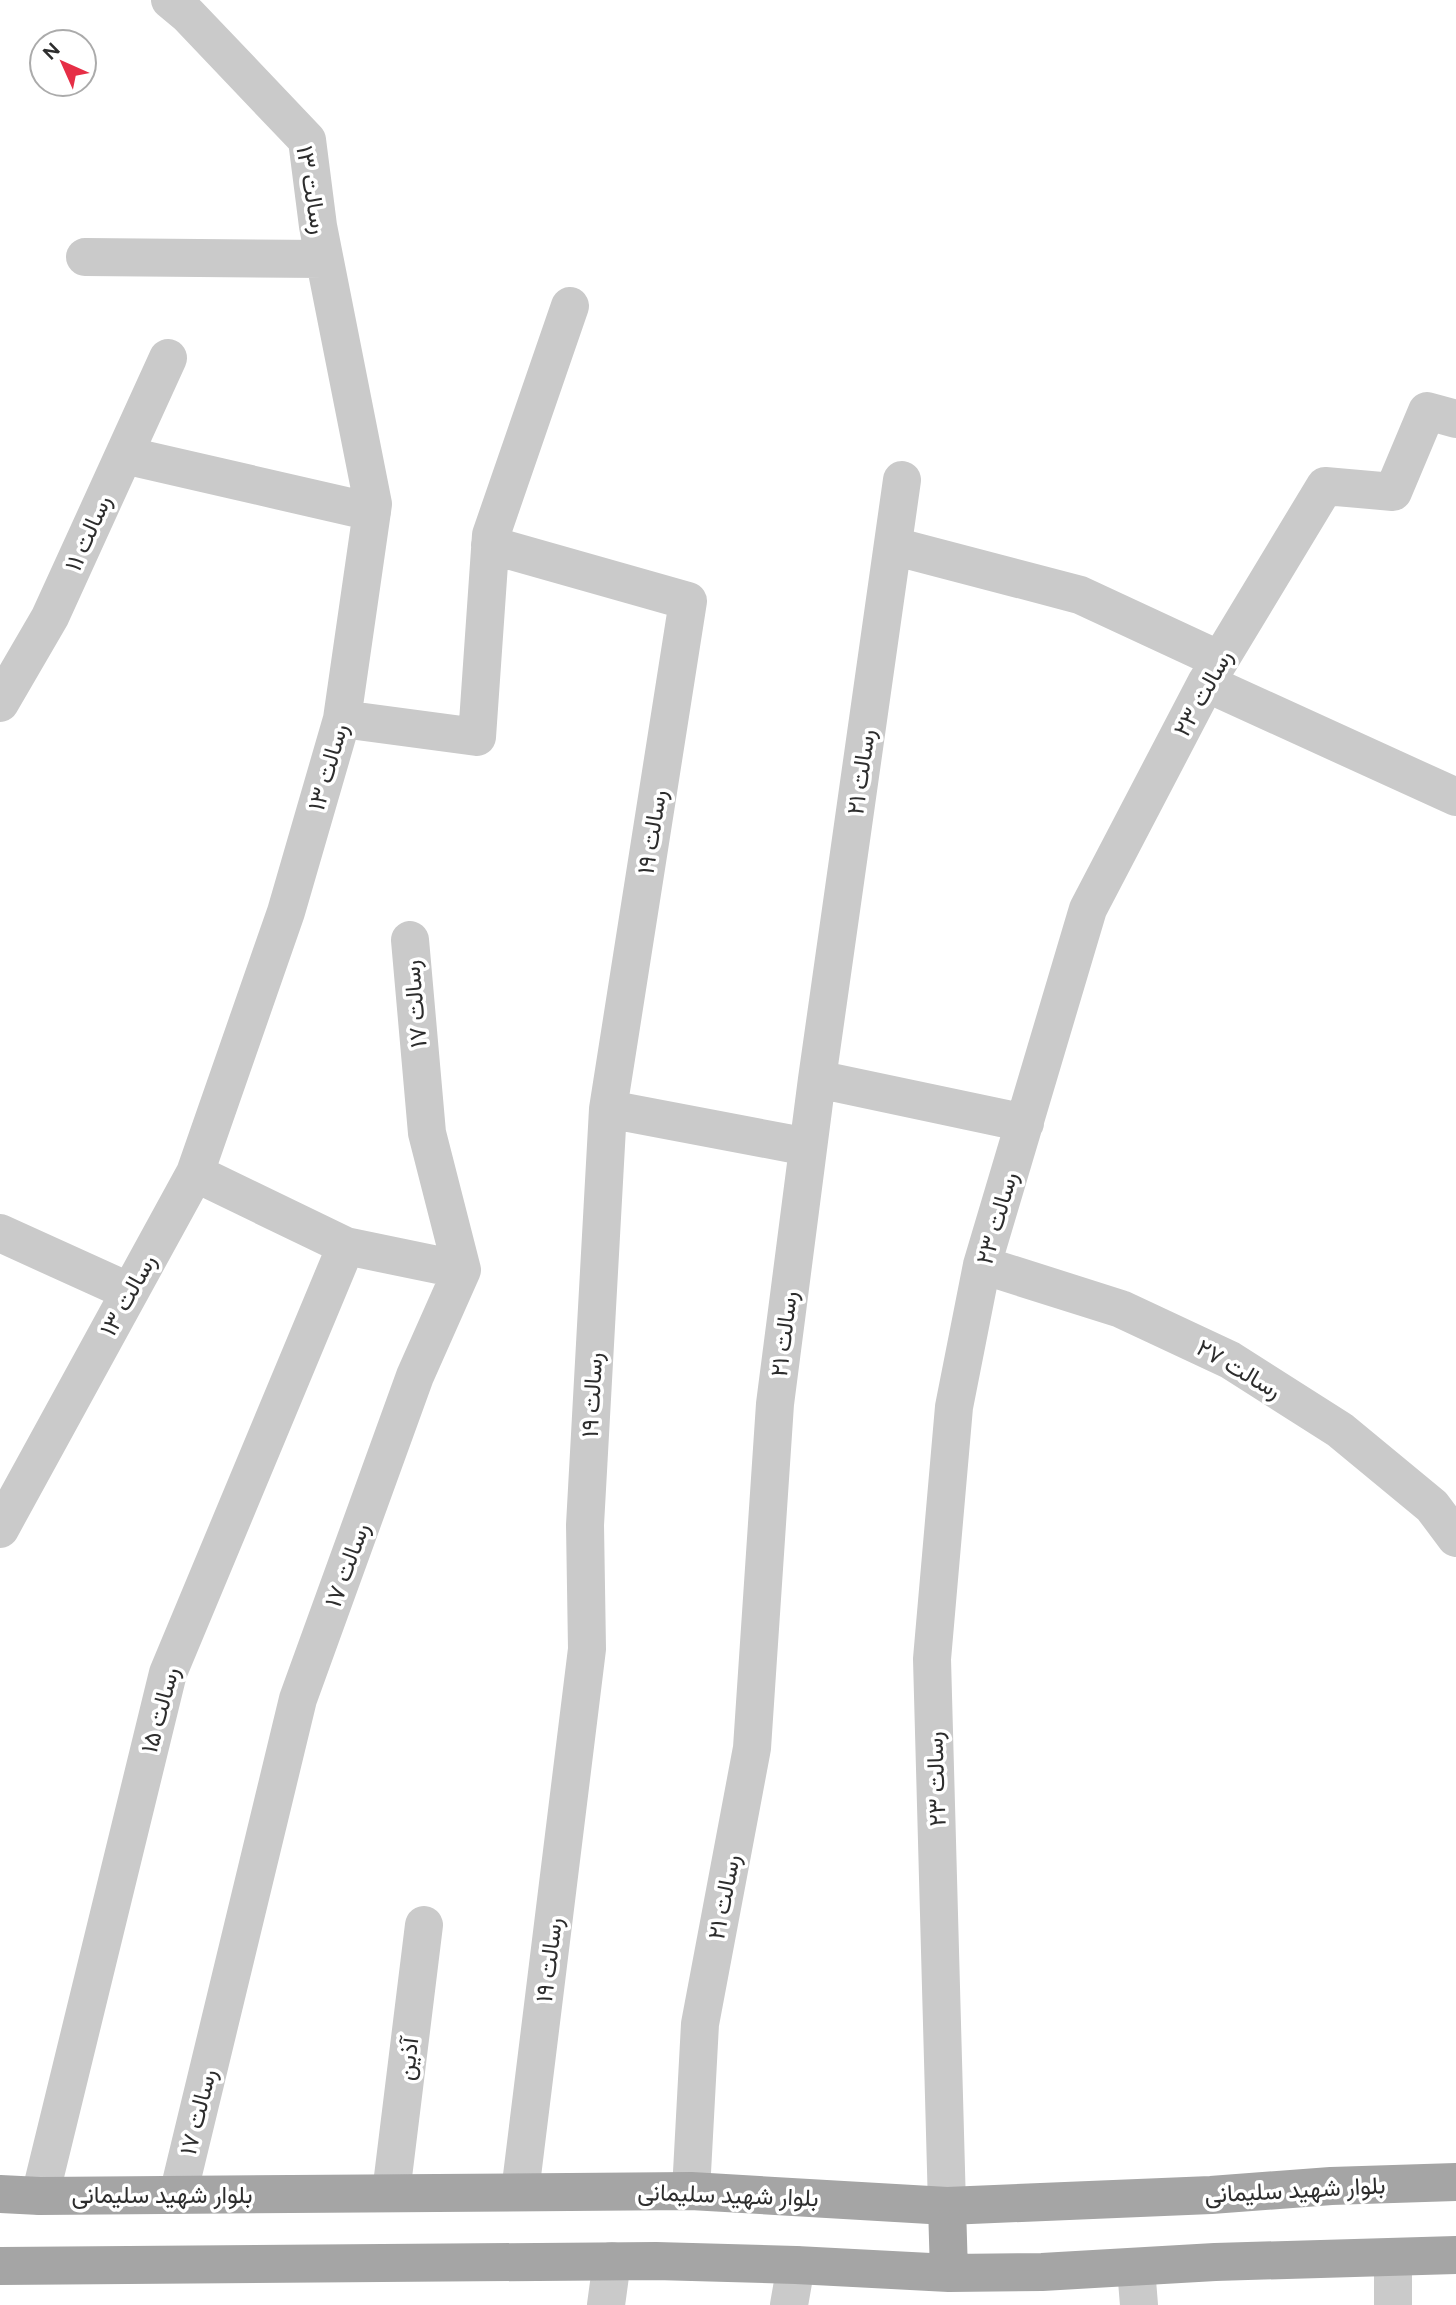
<svg xmlns="http://www.w3.org/2000/svg" width="1456" height="2305" font-family="Figtree,Vazirmatn,sans-serif">
	<style>
		.lines { fill: none; stroke-linecap: round; stroke-linejoin: round }
		.minor { stroke: #cacaca; stroke-width: 38 }
		.major { stroke: #a5a5a5; stroke-width: 38 }
		.labels { text-anchor: middle; stroke-width: 7; stroke-linejoin: round; paint-order: stroke }
		.street-label { font-size: 24px; fill: #2d2d2d; stroke: #fff }
	</style>
	<rect width="100%" height="100%" fill="#fff"/>
	<g class="lines">
		<path class="minor" d="M85,257L324,259
			M124,455L372,512
			M490,545L688,601L608,1109L585,1525L587,1649L520,2192
			M893,546L1080,595L1220,660
			M1206,683L1456,797
			M0,703L50,617L168,358
			M342,719L477,737L491,535L570,306
			M817,1079L1025,1123
			M608,1109L808,1147
			M195,1173L346,1246L462,1270
			M0,1233L130,1292
			M982,1265L1121,1309L1230,1360L1340,1430L1432,1506L1456,1538
			M0,1529L195,1173L286,912L342,719L373,504L318,226L307,140L188,15L170,0
			M691,2191L700,2024L752,1748L775,1404L817,1079L902,480
			M391,2193L424,1925
			M178,2195L298,1699L415,1376L462,1270L427,1133L410,940
			M40,2196L168,1673L346,1246
			M947,2206L932,1659L954,1407L982,1265L1088,909L1206,683L1325,486L1393,492L1427,411L1456,419
			M1393,2257V2305
			M1136,2268L1139,2305
			M606,2305L612,2261
			M789,2305L796,2265"/>
		<path class="major" d="M0,2194L40,2196L691,2191L947,2206L1211,2195L1331,2186L1456,2182
			M947,2206L949,2273
			M0,2266L656,2261L796,2265L949,2273L1042,2272L1215,2262L1456,2255"/>
	</g>
	<g class="labels">
		<g class="street-label">
			<text transform="translate(312 190) rotate(80)" y="8">رسالت ۱۳</text>
			<text transform="translate(88 533) rotate(-66)" y="8">رسالت ۱۱</text>
			<text transform="translate(1203 693) rotate(-61)" y="8">رسالت ۲۳</text>
			<text transform="translate(328 767) rotate(-74)" y="8">رسالت ۱۳</text>
			<text transform="translate(861 772) rotate(-82)" y="8">رسالت ۲۱</text>
			<text transform="translate(652 832) rotate(-81)" y="8">رسالت ۱۹</text>
			<text transform="translate(415 1004) rotate(-95)" y="8">رسالت ۱۷</text>
			<text transform="translate(997 1218) rotate(-74)" y="8">رسالت ۲۳</text>
			<text transform="translate(128 1295) rotate(-61)" y="8">رسالت ۱۳</text>
			<text transform="translate(784 1334) rotate(-83)" y="8">رسالت ۲۱</text>
			<text transform="translate(1239 1369) rotate(30)" y="8">رسالت ۲۷</text>
			<text transform="translate(592 1395) rotate(-87)" y="8">رسالت ۱۹</text>
			<text transform="translate(347 1565) rotate(-70)" y="8">رسالت ۱۷</text>
			<text transform="translate(160 1710) rotate(-75)" y="8">رسالت ۱۵</text>
			<text transform="translate(936 1779) rotate(-92)" y="8">رسالت ۲۳</text>
			<text transform="translate(724 1897) rotate(-79)" y="8">رسالت ۲۱</text>
			<text transform="translate(549 1960) rotate(-83)" y="8">رسالت ۱۹</text>
			<text transform="translate(408 2059) rotate(-83)" y="8">آذین</text>
			<text transform="translate(198 2112) rotate(-76)" y="8">رسالت ۱۷</text>
			<text transform="translate(1295 2190) rotate(-3)" y="8">بلوار شهید سلیمانی</text>
			<text x="162" y="2203">بلوار شهید سلیمانی</text>
			<text transform="translate(728 2195) rotate(2)" y="8">بلوار شهید سلیمانی</text>
		</g>
	</g>
	<g transform="translate(63 63) rotate(315)"><circle r="33" fill="#ffffff" stroke="#ababab" stroke-width="2"/>
	<path d="M0-5L12 26L0 18L-12 26Z" fill="#e62e46"/>
	<text y="-10" font-size="19" font-weight="bold" text-anchor="middle" fill="#2d2d2d">N</text>
	</g>
</svg>
